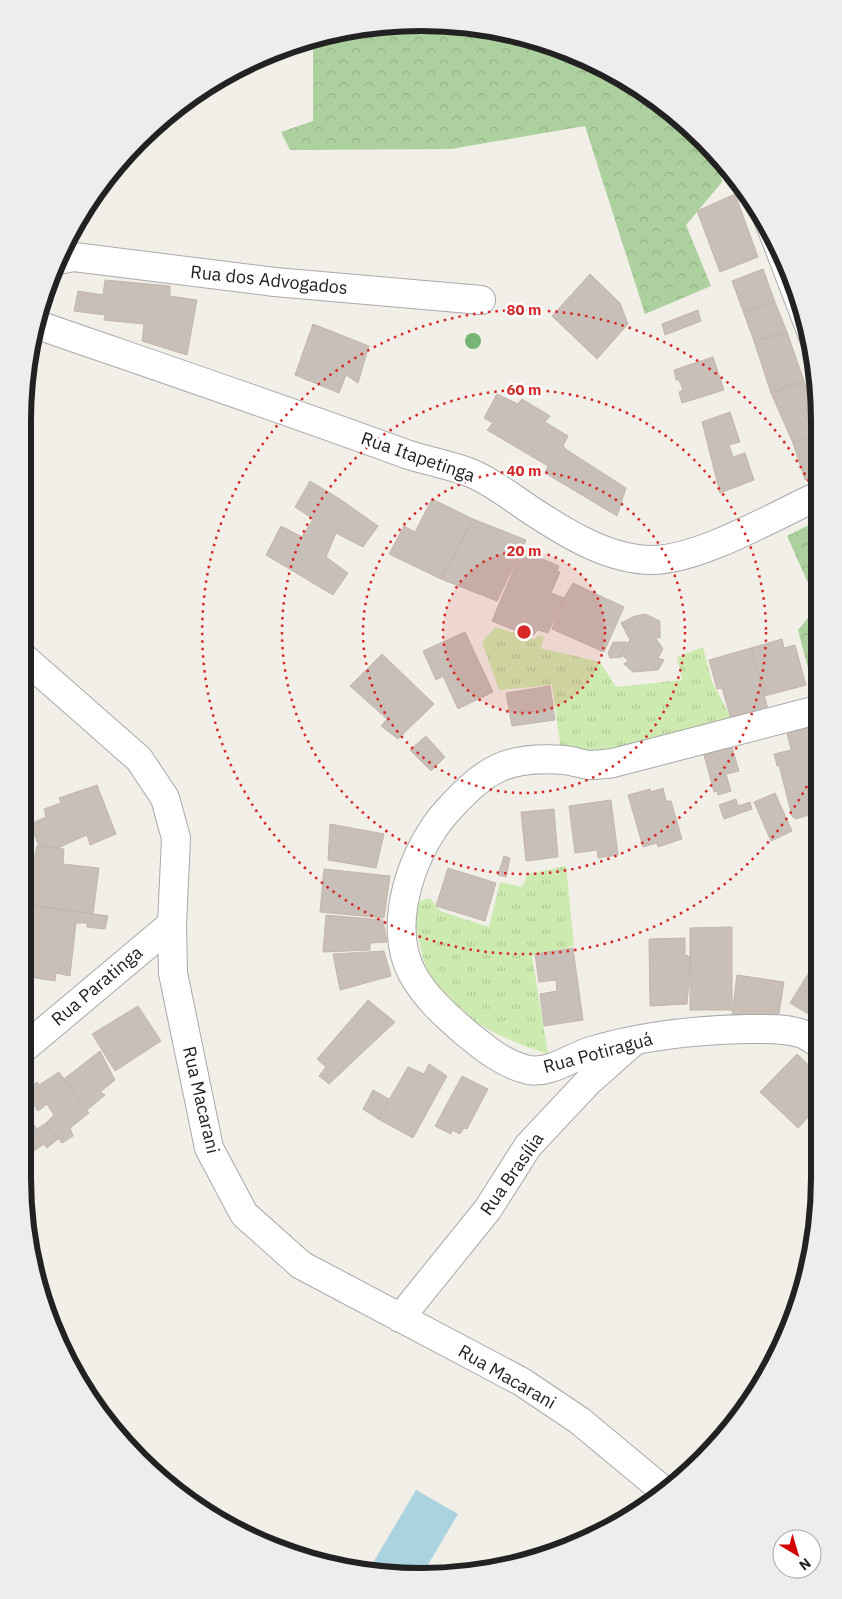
<svg xmlns="http://www.w3.org/2000/svg" width="842" height="1599" font-family="'IBM Plex Sans',sans-serif">
	<style>
		.grass { fill: url(#grass-tufts) }
		.forest { fill: url(#forest-crowns) }
		.water { fill: #aad3df }
		.building { fill: #c7bfb8; stroke: #c4b6ab }
		.lines { fill: none; stroke-linecap: round; stroke-linejoin: round }
		.lane-casing { stroke: #a9a9a9; stroke-width: 16 }
		.street-casing { stroke: #a9a9a9; stroke-width: 30 }
		.lane { stroke: #fff; stroke-width: 14 }
		.street { stroke: #fff; stroke-width: 28 }
		.tree { fill: #74b475 }
		.ring { fill: none; stroke: #d62828; stroke-width: 2.5; stroke-dasharray: 2.5 5 }
		.labels { text-anchor: middle; stroke-width: 5; stroke-linejoin: round; paint-order: stroke }
		.street-label { font-size: 18px; fill: #222; stroke: #fff }
		.rim { fill: none; stroke: #222; stroke-width: 6 }
		.centre { fill: #d62828; stroke: #fff; stroke-width: 2.5 }
		.ring-label { font-size: 15px; text-anchor: middle; font-weight: bold; fill: #d62828; stroke: #fff; stroke-width: 5; stroke-linejoin: round; paint-order: stroke }
	</style>
	<defs>
		<pattern id="grass-tufts" width="24" height="20" patternUnits="userSpaceOnUse" patternTransform="scale(1.25)"><rect width="24" height="20" fill="#cdebb0"/><path d="M3 7l-1-3M5 7V3M7 7l1-3M15 17l-1-3M17 17v-4M19 17l1-3" fill="none" stroke="#b0c997"/></pattern>
		<pattern id="forest-crowns" width="20" height="18" patternUnits="userSpaceOnUse" patternTransform="scale(1.25)"><rect width="20" height="18" fill="#add19e"/><path d="M2 6a3 3 0 1 1 6 0M12 15a3 3 0 1 1 6 0" fill="none" stroke="#95b388"/></pattern>
	</defs>
	<rect width="100%" height="100%" fill="#f2efe9"/>
	<path class="grass" d="M495,627L534,639L539,635L544,636L541,648L600,662L616,687L682,680L677,657L703,647L712,682L734,723L631,750H561L552,685L499,690L482,642Z
		M566,866L574,946L532,956L548,1054C505,1040 456,1019 431,979C423,967 415,920 411,904L430,898L440,911L489,927L500,882L522,887L528,874Z"/>
	<path class="forest" d="M447,23L524,36L598,64L684,121L716,158L722,182L686,225L711,286L645,314L585,126L451,149L290,150L281,132L313,121V39L369,26Z
		M817,521V603L787,536Z
		M817,607V683L812,684L798,630Z"/>
	<path class="water" d="M416,1490L458,1514L423,1573L370,1568Z"/>
	<path class="building" d="M735,194L758,257L720,272L697,211Z
		M763,269L775,302L743,311L732,281Z
		M590,274L620,303L628,324L597,359L552,316Z
		M105,280L170,286V296L197,300L187,355L142,341L144,324L104,320L105,315L74,311L78,291L103,295Z
		M775,302L787,332L754,341L743,311Z
		M698,310L701,321L665,335L662,324Z
		M313,324L369,346L358,383L346,375L339,393L295,375Z
		M787,332L804,381L771,393L754,341Z
		M713,357L724,390L682,403L679,392L683,390L679,380H676L674,370Z
		M804,381L816,409V434L793,443L771,393Z
		M497,394L518,404L522,399L550,416L545,422L568,436L563,446L567,450L626,488L617,516L545,473L548,466L487,430L493,423L484,418Z
		M730,412L740,442L729,445L733,457L745,453L754,480L720,493L702,422Z
		M816,434V475L805,480L793,443Z
		M310,481L340,499L378,526L363,547L336,533L326,557L348,573L333,595L266,555L281,526L302,537L313,519L295,507Z
		M432,499L473,519L441,579L389,554L404,526L415,532Z
		M473,519L526,540L497,601L441,579Z
		M526,552L559,566L557,571L560,572L551,593L564,598L548,633L538,630L531,637L492,621L520,554L525,555Z
		M573,583L624,607L604,652L552,629L564,598Z
		M645,614L660,621V638L655,637L663,649L658,658L664,660L658,670L633,672L624,664L628,660L620,654L630,640L621,623L635,616Z
		M465,632L493,692L458,709L443,676L436,680L423,651Z
		M782,639L784,648L795,645L806,685L765,696L751,648Z
		M613,642H627L620,654L622,657L610,658L608,653Z
		M751,648L768,709L731,719L722,688L717,689L709,660Z
		M382,654L434,704L398,739L381,726L387,719L350,686Z
		M550,686L555,720L512,726L506,693Z
		M817,718V744L810,720Z
		M809,723L817,755V813L795,819L792,816L779,765L777,766L774,754L791,750L786,728Z
		M426,736L445,757L431,771L410,750Z
		M732,747L739,771L726,774L731,791L718,795L717,791L714,792L704,755Z
		M97,785L116,834L90,845L87,835L58,848L39,846L30,824L46,817L44,809L61,803L59,798Z
		M663,788L666,801H671L682,839L658,847L657,843L643,847L628,795L650,789L651,792Z
		M775,793L792,831L771,841L754,802Z
		M736,799L738,806L750,802L752,809L724,819L719,805Z
		M611,800L618,855L598,858L597,850L575,853L569,806Z
		M554,809L558,857L526,861L521,812Z
		M330,824L384,834L376,868L328,860Z
		M37,846L64,849L63,864L99,868L93,914L23,904L28,859H34Z
		M504,856L510,858L506,877L498,875Z
		M448,868L496,883L485,921L436,906Z
		M324,869L390,876L384,918L320,912Z
		M23,904L108,916L105,929L87,927V923H76L70,976L56,973L55,981L23,976Z
		M326,915L383,920L387,942L370,943V950L323,952Z
		M732,927V1010H690V928Z
		M685,938V955L691,957L687,1004L650,1006L649,939Z
		M573,948L583,1020L544,1026L540,994L557,991L556,980L539,982L535,954Z
		M384,951L391,976L340,990L333,954Z
		M818,958V1020L790,1003Z
		M737,975L784,982L778,1020L732,1014Z
		M368,1000L395,1022L329,1084L319,1076L326,1067L317,1059Z
		M138,1006L161,1041L115,1071L92,1034Z
		M100,1051L115,1080L100,1092L105,1095L87,1110L64,1079Z
		M797,1054L818,1074V1107L798,1128L760,1092Z
		M429,1064L447,1076L413,1138L378,1119L408,1067L424,1074Z
		M59,1072L89,1113L70,1128L73,1136L62,1143L46,1123L54,1115L47,1104L38,1111L25,1091L37,1082L39,1085Z
		M462,1076L488,1089L467,1129L464,1128L460,1134L452,1130L451,1134L435,1126Z
		M373,1090L389,1099L378,1119L363,1109Z
		M23,1111L37,1129L46,1123L58,1139L47,1148L44,1144L24,1158Z"/>
	<g class="lines">
		<defs>
			<path id="lane" d="M756,207L810,348"/>
			<path id="street" d="M58,260L74,257L275,282L481,300
				M35,324C159,367 283,409 406,454C427,461 450,465 471,473C492,482 510,496 529,509C564,532 608,560 652,560C699,560 772,517 816,497
				M23,657L139,759L165,798L176,838L172,924L173,973L209,1148L244,1214L301,1265L522,1382L580,1421L663,1490
				M817,710L613,763C605,764 597,765 589,765C581,764 573,761 565,760C507,755 486,769 448,810C413,848 386,924 412,973C425,997 445,1015 466,1033C484,1048 505,1065 529,1070C550,1074 571,1057 591,1051C641,1036 695,1030 747,1029C765,1029 783,1028 800,1033C806,1035 812,1039 818,1043
				M23,1049L172,924
				M400,1318L488,1209L528,1146L589,1081L632,1043"/>
		</defs>
		<use href="#lane" class="lane-casing"/>
		<use href="#street" class="street-casing"/>
		<use href="#lane" class="lane"/>
		<use href="#street" class="street"/>
	</g>
	<circle class="tree" cx="473" cy="341" r="8"/>
	<circle cx="524" cy="632" r="81" fill="#d62828" fill-opacity=".12"/>
	<g class="ring">
		<circle cx="524" cy="632" r="81"/>
		<circle cx="524" cy="632" r="161"/>
		<circle cx="524" cy="632" r="242"/>
		<path d="M817 766A322 322 0 1 1 816 496"/>
	</g>
	<g class="labels">
		<g class="street-label">
			<text transform="translate(269 280) rotate(6)" y="6">Rua dos Advogados</text>
			<text transform="translate(418 457) rotate(19)" y="6">Rua Itapetinga</text>
			<text transform="translate(97 986) rotate(-40)" y="6">Rua Paratinga</text>
			<text transform="translate(598 1053) rotate(-15)" y="6">Rua Potiraguá</text>
			<text transform="translate(201 1100) rotate(77)" y="6">Rua Macarani</text>
			<text transform="translate(512 1174) rotate(-55)" y="6">Rua Brasília</text>
			<text transform="translate(507 1377) rotate(30)" y="6">Rua Macarani</text>
		</g>
	</g>
	<path d="M0 0H842V1599H0ZM421 31H421A390 390 0 0 1 811 421V1178A390 390 0 0 1 421 1568H421A390 390 0 0 1 31 1178V421A390 390 0 0 1 421 31Z" fill="#ededed" fill-rule="evenodd"/>
	<path class="rim" d="M421 31H421A390 390 0 0 1 811 421V1178A390 390 0 0 1 421 1568H421A390 390 0 0 1 31 1178V421A390 390 0 0 1 421 31Z"/>
	<circle cx="524" cy="632" r="8" class="centre"/>
	<g class="ring-label">
		<text x="524" y="315">80 m</text>
		<text x="524" y="395">60 m</text>
		<text x="524" y="476">40 m</text>
		<text x="524" y="556">20 m</text>
	</g>
	<g transform="translate(797 1554) rotate(142)"><circle r="24" fill="#ffffff" stroke="#a7a7a7"/>
	<path d="M0-4L9 19L0 12L-9 19Z" fill="#d40000"/>
	<text y="-8" font-size="14" font-weight="bold" text-anchor="middle" fill="#222222">N</text>
	</g>
</svg>
